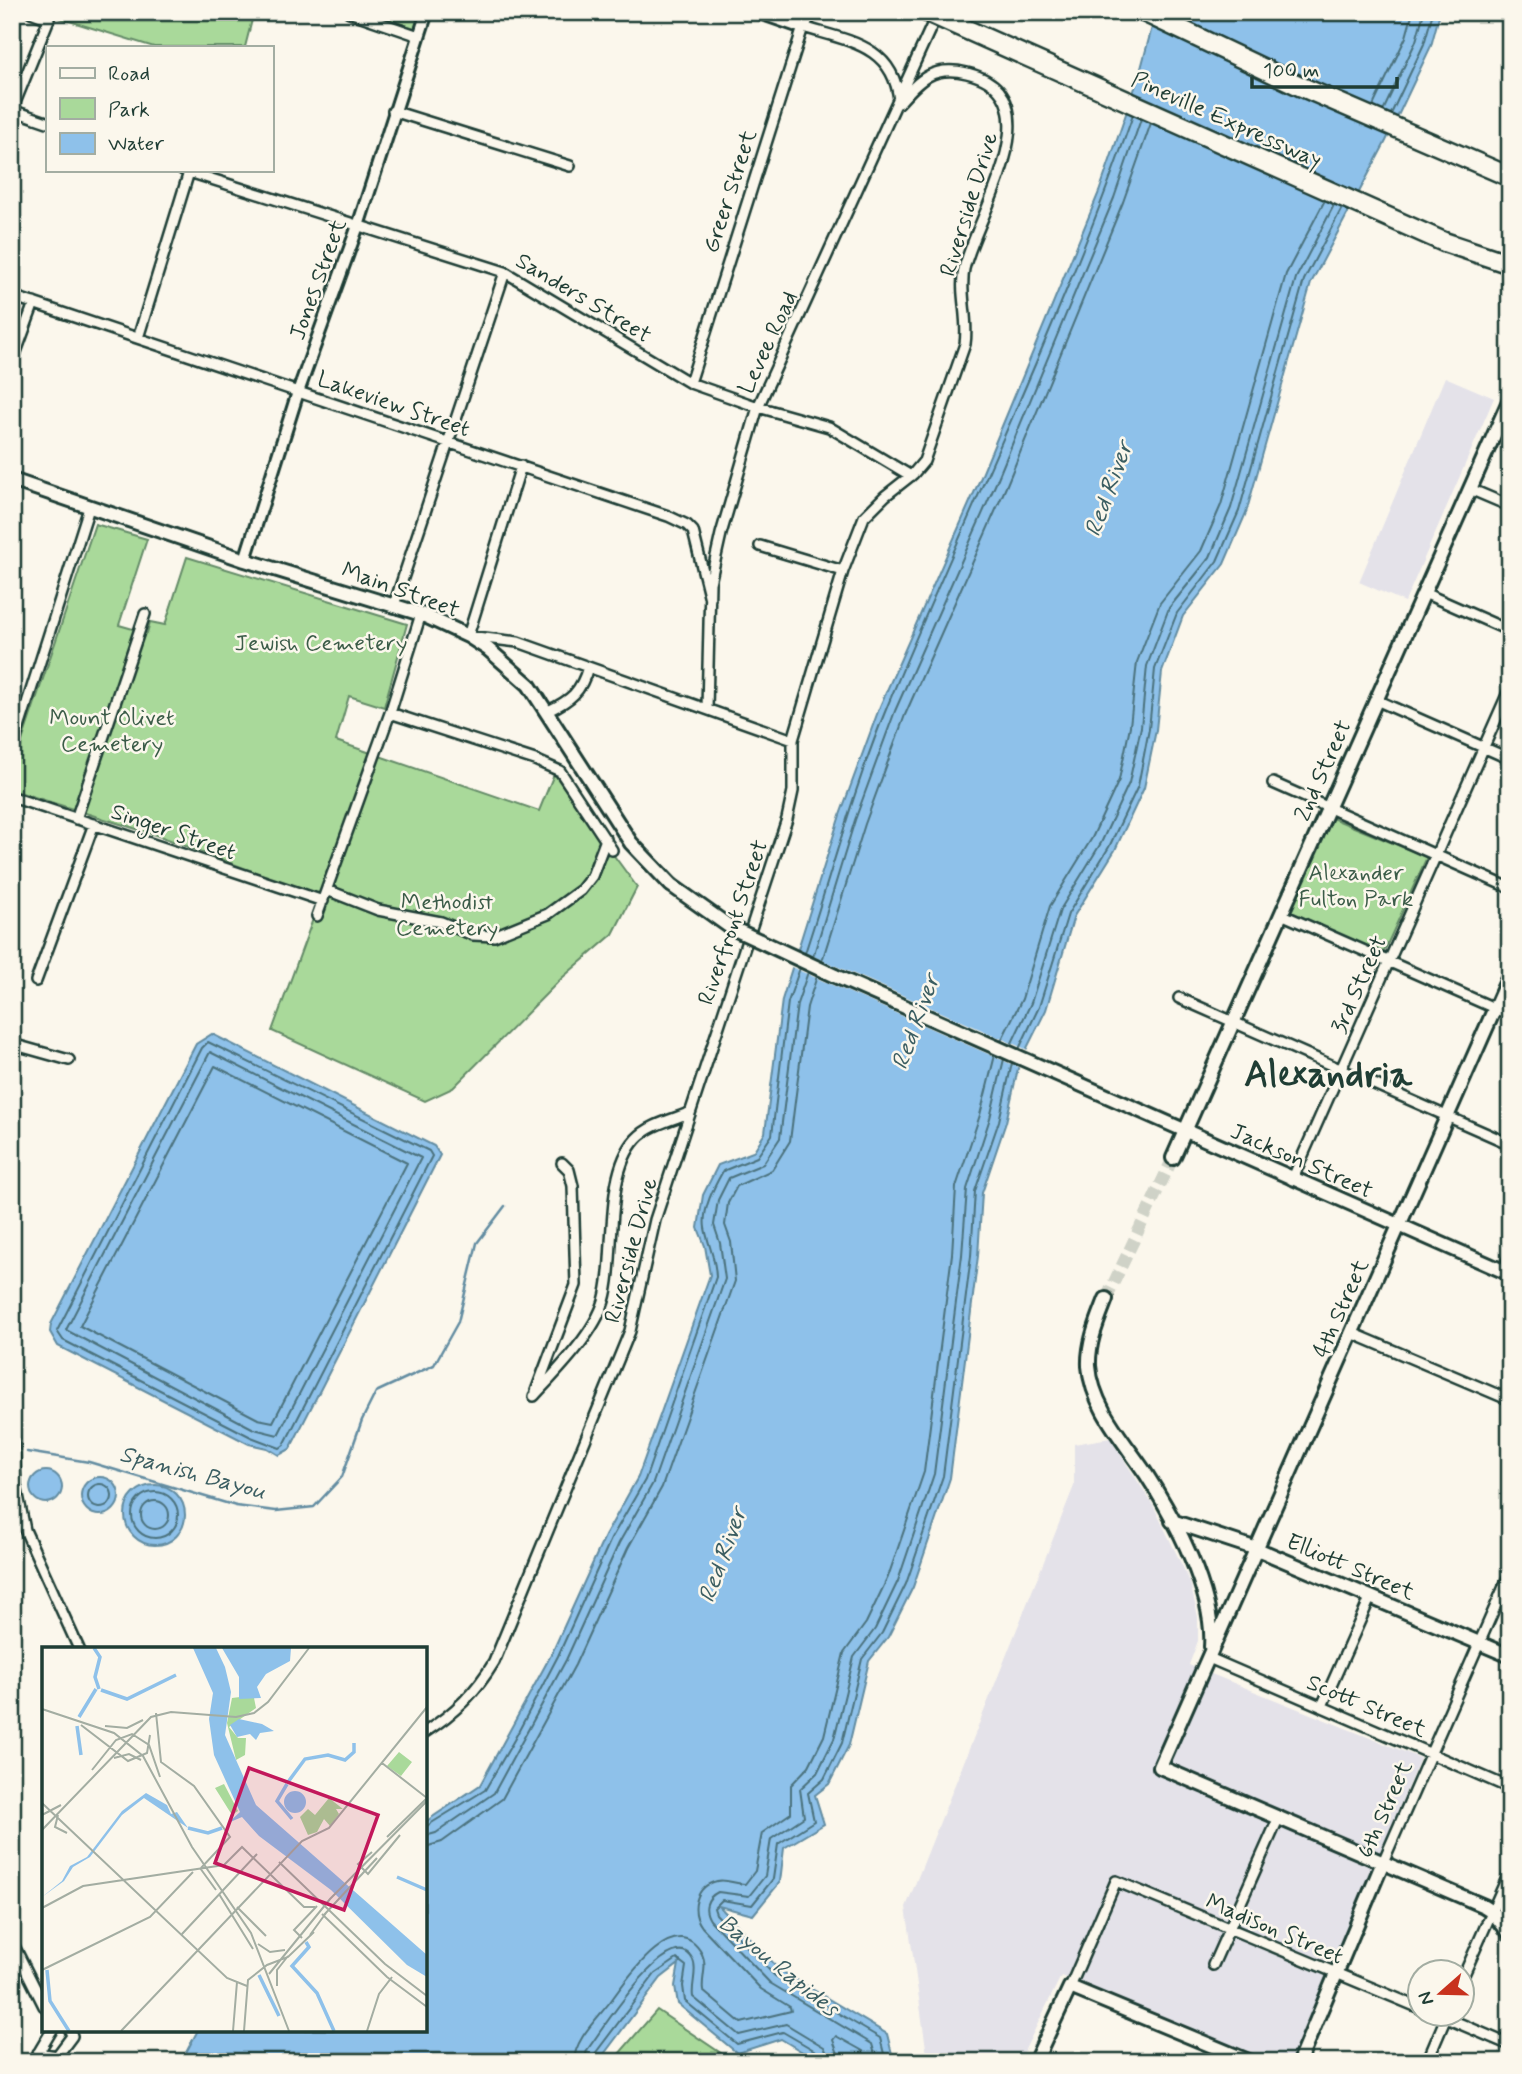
<svg xmlns="http://www.w3.org/2000/svg" width="1522" height="2074" font-family="Mynerve,sans-serif">
	<style>
		.built { fill: #e4e2e9 }
		.green { fill: #a9d99a; stroke: #648b67; stroke-width: 2 }
		.water { fill: #8ec1ea; stroke: #628ca1; stroke-width: 2 }
		.pier { fill: #fbf7ec }
		.lines { fill: none; stroke-linecap: round; stroke-linejoin: round }
		.shore { stroke: #4b727d; stroke-width: 2 }
		.stream { stroke: #628ca1; stroke-width: 2.5 }
		.secondary-tunnel { stroke: #cfd2c7; stroke-width: 12; stroke-dasharray: 12 6; stroke-linecap: butt }
		.minor-casing { stroke: #1f3d34; stroke-width: 14 }
		.tertiary-casing { stroke: #1f3d34; stroke-width: 16 }
		.secondary-casing { stroke: #1f3d34; stroke-width: 18 }
		.motorway-casing { stroke: #1f3d34; stroke-width: 23 }
		.minor { stroke: #fbf7ec; stroke-width: 9 }
		.tertiary { stroke: #fbf7ec; stroke-width: 10 }
		.secondary { stroke: #fbf7ec; stroke-width: 12 }
		.motorway { stroke: #fbf7ec; stroke-width: 18 }
		.secondary-bridge-casing { stroke: #1f3d34; stroke-width: 18; stroke-linecap: butt }
		.motorway-bridge-casing { stroke: #1f3d34; stroke-width: 23; stroke-linecap: butt }
		.secondary-bridge { stroke: #fbf7ec; stroke-width: 12 }
		.motorway-bridge { stroke: #fbf7ec; stroke-width: 18 }
		.labels { text-anchor: middle; stroke-width: 5; stroke-linejoin: round; paint-order: stroke }
		.street-label { font-size: 23px; fill: #1f3d34; stroke: #fbf7ec }
		.park-label { font-size: 23px; fill: #3b5c48; stroke: #fbf7ec }
		.water-label { font-size: 24px; font-style: italic; fill: #3b5e62; stroke: #fbf7ec }
		.town-label { font-size: 37px; font-weight: bold; fill: #1f3d34; stroke: #fbf7ec }
		.inset-river { fill: none; stroke: #8ec1ea; stroke-width: 3.5 }
		.inset-road { fill: none; stroke: #a3ada2; stroke-width: 2 }
		.view { fill: #c2185b; fill-opacity: 0.15; stroke: #c2185b; stroke-width: 3.5 }
		.inset-edge { fill: none; stroke: #1f3d34; stroke-width: 3.5 }
	</style>
	<rect width="100%" height="100%" fill="#fbf7ec"/>
	<filter id="ink" filterUnits="userSpaceOnUse"><feTurbulence type="fractalNoise" baseFrequency=".0143" numOctaves="2"/><feDisplacementMap in="SourceGraphic" scale="14" xChannelSelector="R" yChannelSelector="G"/><feConvolveMatrix kernelMatrix="1 2 1 2 8 2 1 2 1" color-interpolation-filters="sRGB"/></filter>
	<g filter="url(#ink)">
		<path class="built" d="M1445,377L1494,398L1405,602L1359,582Z
			M1110,1438L1153,1505L1190,1582L1198,1617V1641L1189,1665L1420,1758L1293,2062H1267L1061,1976L1019,2062H928L906,1907L1074,1486V1444Z"/>
		<path class="green" d="M40,12H254L245,47H154Z
			M357,12H420L415,28Z
			M95,524L147,539L119,625L147,633L150,622L165,625L187,557L407,624L384,707L349,696L336,741L539,811L554,774L637,887L613,934L562,978L453,1088L425,1101L272,1031L321,897L162,837L12,790V771Z
			M1327,816L1427,857L1382,956L1283,913Z
			M657,2010L734,2062H612Z"/>
		<path class="water" d="M1156,12H1440L1431,46L1386,141L1311,283L1246,513L1224,564L1183,616L1162,672L1156,730L1144,788L1115,850L1074,916L1046,1010L1019,1064L1006,1122L982,1193L978,1256L950,1478L913,1587L888,1637L869,1661L849,1745L829,1784L815,1795L824,1824L784,1848L780,1882L753,1915L719,1906L780,1970L887,2034L894,2062H819L781,2039L737,2053L678,2004L675,1986L679,1964L661,1978L598,2062H181L198,2030H425V1822L480,1785L552,1653L605,1536L638,1477L710,1275L705,1246L698,1228L703,1195L718,1165L753,1152L765,1133L782,1000L840,815L880,706L981,477L1099,192L1139,76Z
			M212,1034L434,1146L440,1155L290,1449L279,1455L267,1448L249,1444L58,1346L50,1332L51,1324L196,1044Z
			M30 1487a16 16 0 1 1 32 0a16 16 0 1 1-32 0Z
			M81 1496a19 19 0 1 1 38 0a19 19 0 1 1-38 0Z
			M125 1515a30 30 0 1 1 60 0a30 30 0 1 1-60 0Z"/>
		<path class="pier" d="M795,948L1030,1051L1022,1069L789,966Z"/>
		<g class="lines">
			<path class="shore" d="M1373,106L1406,37L1413,12
				M1383,111L1416,41L1424,12
				M1391,114L1424,44L1433,12
				M805,953C832,871 854,787 887,707C969,509 1063,317 1133,115
				M813,957L855,820L895,711L996,483L1114,198L1141,119
				M822,961L865,824L905,715L1006,487L1123,202L1151,123
				M1001,1041L1022,999L1050,906L1092,838L1119,780L1130,726L1137,662L1160,603L1201,551L1221,505L1286,274L1325,200
				M208,1042L429,1151L432,1156L284,1445L280,1448L251,1437L63,1340L57,1331L202,1048Z
				M1011,1045L1031,1003L1060,910L1101,843L1129,783L1141,727L1147,666L1169,608L1210,557L1231,508L1296,278L1334,205
				M1019,1049L1039,1007L1068,914L1109,847L1138,786L1149,729L1155,669L1177,613L1217,561L1239,511L1304,280L1342,208
				M210,1052L421,1158L278,1435L254,1429L66,1330Z
				M215,1066L407,1163L273,1422L258,1419L80,1326Z
				M88 1496a12 12 0 1 1 24 0a12 12 0 1 1-24 0Z
				M132 1515a23 23 0 1 1 46 0a23 23 0 1 1-46 0Z
				M141 1515a14 14 0 1 1 28 0a14 14 0 1 1-28 0Z
				M425,1827L485,1790L514,1740L558,1656L611,1539L645,1480L716,1277C716,1259 708,1245 705,1228C702,1209 714,1187 723,1171L757,1157L772,1135L788,1002L800,968
				M425,1836L436,1833L494,1793L566,1660L619,1543L653,1483L725,1279L720,1243L714,1225L718,1200L729,1178L763,1164L780,1138L797,1004L808,972
				M425,1847L442,1842L502,1799L575,1665L628,1548L662,1487L735,1281L731,1242L725,1225L728,1203L737,1186L772,1170L790,1141L807,1007L817,976
				M574,2062C574,2040 597,2019 610,2002C624,1983 675,1905 702,1954C708,1967 701,1978 703,1991L741,2023L791,2011L790,2007L761,1989L702,1927C690,1911 695,1886 717,1881C726,1879 736,1884 745,1884L755,1871L762,1833L791,1813V1785L809,1766L824,1736L844,1653L866,1623L888,1577L924,1472L952,1254L956,1187L980,1115L995,1055
				M584,2062L587,2050C599,2035 672,1917 693,1960C698,1970 691,1985 693,1997L739,2035L786,2024L824,2047L831,2062
				M593,2062L594,2055L655,1974L677,1959L686,1966L683,1986L685,2001L737,2044L783,2032L819,2053L822,2062
				M841,2062L833,2040L836,2036L863,2051L866,2062
				M877,2062L872,2044L770,1983L710,1920C703,1909 706,1898 718,1892L749,1896L765,1876L771,1839L804,1817L800,1789L817,1773L834,1739L854,1657L875,1629L898,1581L934,1474L962,1255L967,1189L990,1118L1004,1059
				M886,2062L880,2038L775,1976L716,1914L714,1908L722,1900L752,1905L773,1879L778,1844L814,1821L808,1793L824,1779L842,1743L862,1659L882,1633L906,1584L943,1476L971,1256L975,1191L999,1121L1012,1063"/>
			<path class="stream" d="M27,1452L89,1462L236,1506L276,1511L314,1507L342,1477L362,1420L376,1392L434,1365L458,1322L477,1243L505,1206"/>
			<path class="secondary-tunnel" d="M1106,1299L1173,1158"/>
			<defs>
				<path id="minor" d="M349,12L419,36
					M12,110L49,19L31,12
					M12,110L47,122
					M393,111L570,166
					M183,170L505,272L690,383L758,407L829,427L911,476
					M12,296L668,516L687,525L693,531L710,599
					M138,338L189,172
					M12,363L34,303
					M690,383L803,27C848,41 893,45 899,100
					M521,466L468,636L518,642L793,740
					M1470,489L1510,506
					M760,546L843,571
					M1424,593L1510,631
					M394,605L505,272
					M1376,700L1510,759
					M707,709L710,583L721,534L758,407L937,14
					M548,711C571,700 581,692 588,667
					M390,713L535,760L560,771L612,850
					M12,750L89,508
					M1273,783L1510,888
					M12,797L323,901
					M76,819L145,614
					M327,890L378,910L441,922L473,935L494,936L548,914L581,890L592,876L606,839
					M1281,914L1510,1015
					M317,916L390,713L421,614
					M36,981L94,824
					M1179,998L1510,1144
					M12,1044L69,1060
					M12,1046V1057
					M1292,1180L1510,688
					M1503,1271L1510,1255
					M1352,1333L1510,1400
					M536,1391L576,1285L573,1186L569,1170L562,1163
					M534,1396C557,1371 594,1334 604,1301C617,1258 603,1175 636,1139C649,1125 671,1120 689,1113
					M12,1414L16,1485L25,1530L79,1649
					M1209,1658L1510,1788
					M1322,1706L1371,1596
					M425,1732C455,1713 476,1692 494,1662L630,1331L655,1220L787,819L793,791V740L843,571L864,517L885,496L913,474L924,461L965,344C969,318 959,294 964,269C976,216 1059,95 967,73C933,65 920,79 899,103
					M1383,1862L1510,1573
					M12,1942L44,2006
					M1213,1965L1279,1817
					M1462,1979L1510,1871
					M1070,1987L1116,1881L1420,2008
					M1437,2014L1510,2045
					M38,2053L57,2056L72,2036L70,2030
					M33,2062L52,2030
					M1427,2062L1447,2015"/>
				<path id="tertiary" d="M245,560L298,392L359,223L427,12"/>
				<path id="secondary" d="M760,12L803,27L810,12
					M12,480L245,560L421,614L468,636L488,649L529,685L631,843L671,885
					M1510,974L1160,1767L1484,1906L1492,1911L1510,1934
					M835,976L1510,1274
					M1173,1158L1510,399
					M1106,1299C1098,1320 1088,1342 1089,1366C1092,1407 1124,1441 1146,1474C1175,1519 1215,1593 1211,1647
					M1172,1521L1257,1549L1510,1656
					M1035,2062L1070,1987L1251,2062
					M1299,2062L1383,1862"/>
				<path id="motorway" d="M1144,12L1302,87L1510,177"/>
			</defs>
			<use href="#minor" class="minor-casing"/>
			<use href="#tertiary" class="tertiary-casing"/>
			<use href="#secondary" class="secondary-casing"/>
			<use href="#motorway" class="motorway-casing"/>
			<use href="#minor" class="minor"/>
			<use href="#tertiary" class="tertiary"/>
			<use href="#secondary" class="secondary"/>
			<use href="#motorway" class="motorway"/>
			<defs>
				<path id="secondary-bridge" d="M671,885L730,927L835,976"/>
				<path id="motorway-bridge" d="M927,12L1444,242L1510,264"/>
			</defs>
			<use href="#secondary-bridge" class="secondary-bridge-casing"/>
			<use href="#motorway-bridge" class="motorway-bridge-casing"/>
			<use href="#secondary-bridge" class="secondary-bridge"/>
			<use href="#motorway-bridge" class="motorway-bridge"/>
		</g>
	</g>
	<g class="labels">
		<g class="street-label">
			<text transform="translate(1227 119) rotate(24)" y="8">Pineville Expressway</text>
			<text transform="translate(729 191) rotate(-72)" y="8">Greer Street</text>
			<text transform="translate(968 204) rotate(-73)" y="8">Riverside Drive</text>
			<text transform="translate(317 279) rotate(-70)" y="8">Jones Street</text>
			<text transform="translate(584 297) rotate(31)" y="8">Sanders Street</text>
			<text transform="translate(767 342) rotate(-65)" y="8">Levee Road</text>
			<text transform="translate(394 403) rotate(19)" y="8">Lakeview Street</text>
			<text transform="translate(401 589) rotate(20)" y="8">Main Street</text>
			<text transform="translate(1322 770) rotate(-66)" y="8">2nd Street</text>
			<text transform="translate(174 831) rotate(19)" y="8">Singer Street</text>
			<text transform="translate(732 922) rotate(-71)" y="8">Riverfront Street</text>
			<text transform="translate(1358 984) rotate(-66)" y="8">3rd Street</text>
			<text transform="translate(1302 1160) rotate(24)" y="8">Jackson Street</text>
			<text transform="translate(630 1250) rotate(-75)" y="8">Riverside Drive</text>
			<text transform="translate(1340 1308) rotate(-66)" y="8">4th Street</text>
			<text transform="translate(1351 1566) rotate(23)" y="8">Elliott Street</text>
			<text transform="translate(1367 1705) rotate(23)" y="8">Scott Street</text>
			<text transform="translate(1384 1809) rotate(-66)" y="8">6th Street</text>
			<text transform="translate(1275 1928) rotate(23)" y="8">Madison Street</text>
		</g>
		<g class="park-label">
			<text x="321" y="650">Jewish Cemetery</text>
			<text x="112" y="725">Mount Olivet<tspan x="112" dy="26">Cemetery</tspan></text>
			<text x="1356" y="880">Alexander<tspan x="1356" dy="26">Fulton Park</tspan></text>
			<text x="447" y="909">Methodist<tspan x="447" dy="26">Cemetery</tspan></text>
		</g>
		<g class="water-label">
			<text transform="translate(1108 489) rotate(-70)" y="8">Red River</text>
			<text transform="translate(915 1022) rotate(-70)" y="8">Red River</text>
			<text transform="translate(193 1472) rotate(15)" y="8">Spanish Bayou</text>
			<text transform="translate(722 1555) rotate(-70)" y="8">Red River</text>
			<text transform="translate(779 1965) rotate(39)" y="8">Bayou Rapides</text>
		</g>
		<g class="town-label">
			<text x="1328" y="1086">Alexandria</text>
		</g>
	</g>
	<g transform="translate(42 1647)">
		<rect width="385" height="385" fill="#fbf7ec"/>
		<path d="M206,49L212,51L214,61L187,80L196,91H204L203,108L194,113L185,76L190,51ZM357,105L370,115L359,129L345,119ZM182,137L196,164L190,168L173,141ZM287,151L301,162H294L297,167L288,179L282,172L275,185L266,188L258,170L266,162L273,168Z" fill="#a9d99a"/>
		<path d="M151,1H174L183,20L189,45L183,88L214,158L385,308V330L365,318L289,243L217,189L200,170L186,176L198,165L172,108L167,72L171,46ZM180,1H249L248,14L224,27L215,40L219,51L197,52V30ZM197,72L220,77L232,84L218,86L214,93L208,87L195,90L188,78ZM242 155a11 11 0 1 1 22 0a11 11 0 1 1-22 0ZM104,146L125,158L129,167L135,165L146,181L102,151L80,168L48,210L31,220L22,234L0,250L20,234L28,219L45,210L80,164Z" fill="#8ec1ea"/>
		<path class="inset-river" d="M52,1L58,10L53,30L57,42M59,43L85,52L134,28M37,70L54,42M35,79L39,108M246,135L263,112L286,108L303,113L312,105V96M245,137L235,154L250,172M146,181L166,186L180,181M355,230L385,243M264,295L267,300L250,319L275,346L292,384M5,323L8,354L27,384M217,328L237,369"/>
		<path class="inset-road" d="M0,62L72,86L101,109L150,200L209,286L247,384M114,66L119,115L152,139L188,190L159,221M39,78L86,114L105,106L108,88M63,79L85,81L101,73M72,111L87,107L99,113M340,116L385,151L345,190M50,123L74,93L90,87L107,98L118,130M0,156L185,331L205,339M0,168L19,158M16,168L13,180L25,186M0,183L109,70L129,65L194,70L212,66L226,55L267,1M330,205L316,217L326,227L358,188M237,215L343,317L385,349M158,221L174,243M177,247L211,302M195,260L224,289M0,261L41,239L182,218L200,200L262,260H273M280,267L345,330L385,360M281,269L335,211M140,287L215,207M268,288L284,266M260,291L252,283L275,259M216,297L228,305L243,303M0,323L108,270L151,225M227,327L288,252L385,154M235,339V323L246,309M79,384L260,194L287,181L385,60M191,384L195,335M202,384L206,333L225,318L246,310L272,285M325,384L337,347L350,330"/>
		<path class="view" d="M207,121L336,168L302,263L173,216Z"/>
		<rect width="385" height="385" class="inset-edge"/>
	</g>
	<rect width="1522" height="2074" fill="none" stroke="#fbf7ec" stroke-width="42"/>
	<rect x="21" y="21" width="1480" height="2032" fill="none" stroke="#1f3d34" stroke-width="2.5" filter="url(#ink)"/>
	<rect x="46" y="46" width="228" height="126" fill="#fbf7ec" stroke="#a3ada2" stroke-width="2"/>
	<rect x="60" y="68" width="35" height="10" fill="#fbf7ec" stroke="#a3ada2" stroke-width="2"/>
	<text x="108" y="80" font-size="21" fill="#1f3d34">Road</text>
	<rect x="60" y="98" width="35" height="21" fill="#a9d99a" stroke="#a3ada2" stroke-width="2"/>
	<text x="108" y="116" font-size="21" fill="#1f3d34">Park</text>
	<rect x="60" y="133" width="35" height="21" fill="#8ec1ea" stroke="#a3ada2" stroke-width="2"/>
	<text x="108" y="150" font-size="21" fill="#1f3d34">Water</text>
	<g transform="translate(1441 1993) rotate(250)"><circle r="33" fill="#fbf7ec" stroke="#a3ada2" stroke-width="2"/>
	<path d="M0-5L12 26L0 18L-12 26Z" fill="#c8321e"/>
	<text y="-10" font-size="19" font-weight="bold" text-anchor="middle" fill="#1f3d34">N</text>
	</g>
	<path d="M1252 77v10h145v-10" fill="none" stroke="#1f3d34" stroke-width="3.5"/>
	<text x="1263" y="77" font-size="21" fill="#1f3d34" stroke="#fbf7ec" stroke-width="5" paint-order="stroke">100 m</text>
</svg>
